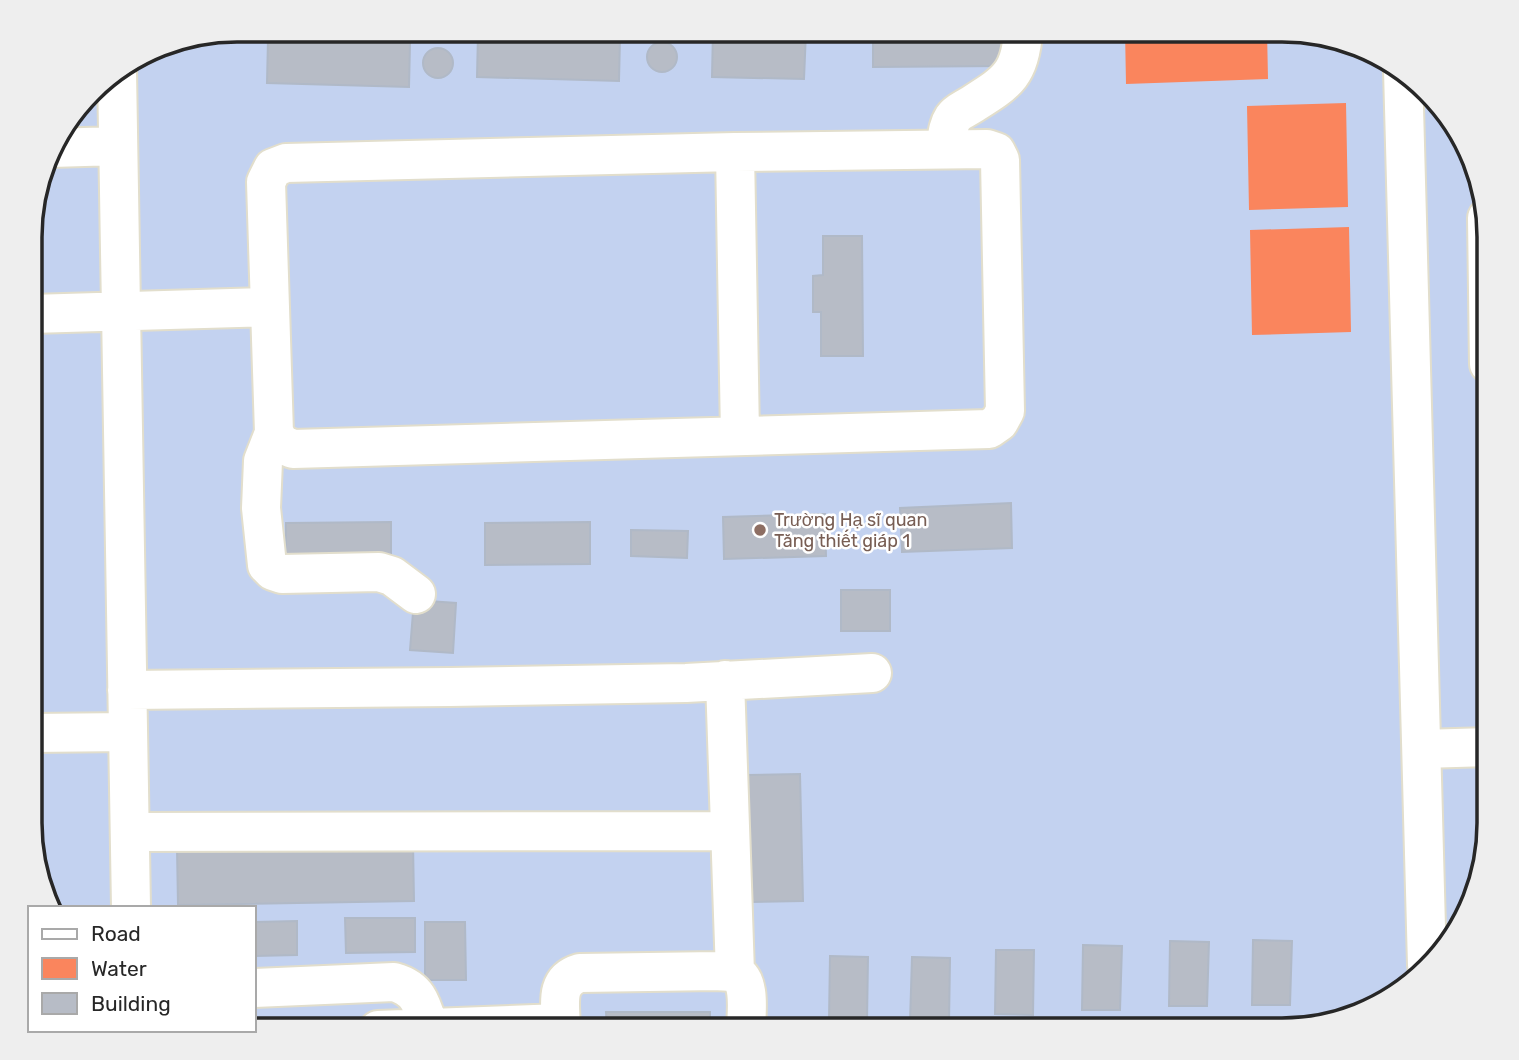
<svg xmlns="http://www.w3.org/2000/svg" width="1519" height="1060" font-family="Rubik,sans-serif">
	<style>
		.education { fill: #c3d2f0 }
		.water { fill: #fa855d }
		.building { fill: #b7bcc6; stroke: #b0b9c7; stroke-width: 2 }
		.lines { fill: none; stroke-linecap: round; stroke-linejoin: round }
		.minor-casing { stroke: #e2decc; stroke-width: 42 }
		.minor { stroke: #fff; stroke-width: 38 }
		.education-dot { fill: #8d6e63; stroke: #fff; stroke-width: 2.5 }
		.labels { text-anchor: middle; stroke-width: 5; stroke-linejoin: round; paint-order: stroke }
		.education-label { font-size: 18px; fill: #785e54; stroke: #fff; text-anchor: start }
		.rim { fill: none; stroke: #272727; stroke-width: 3.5 }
	</style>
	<rect width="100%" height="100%" fill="#d6e0ec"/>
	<path class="education" d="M237,30H1295L1349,41L1408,72L1462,134L1489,224V836L1478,890L1447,949L1374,1009L1282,1030H254V908H51L31,849V211L51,145L100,82L158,45Z"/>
	<path class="water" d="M1125,30H1267L1268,79L1126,84Z
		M1346,103L1348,207L1249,210L1247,106Z
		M1349,227L1351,332L1252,335L1250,230Z"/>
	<path class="building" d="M713,30L806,32L804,79L712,77Z
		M873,30H1003V66L873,67Z
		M478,33L620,37L619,81L477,77Z
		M268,39L410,43L409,87L267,83Z
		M647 57a15 15 0 1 1 30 0a15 15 0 1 1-30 0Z
		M423 63a15 15 0 1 1 30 0a15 15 0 1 1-30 0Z
		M823,236H862L863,356H821V312H813V276L823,275Z
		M1011,503L1012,548L902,552L900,508Z
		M825,514L826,556L724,559L723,517Z
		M391,522V564L286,565V523Z
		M590,522V564L485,565V523Z
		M631,530L688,531L687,558L631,556Z
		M841,590H890V631H841Z
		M414,600L456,603L453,653L410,650Z
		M800,774L803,901L751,902L748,775Z
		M413,843L414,901L178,905L177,848Z
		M345,918H415V952L346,953Z
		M297,921V955L254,956V922Z
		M425,922H465L466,980H425Z
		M1253,940L1292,941L1290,1005H1252Z
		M1170,941L1209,942L1207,1006H1169Z
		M1083,945L1122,946L1120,1010H1082Z
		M996,950H1034L1033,1015L995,1014Z
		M830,956L868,957L867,1021H829Z
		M912,957L950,958L949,1023L910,1022Z
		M606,1012H710V1030H607Z"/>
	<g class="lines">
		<defs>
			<path id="minor" d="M1403,70L1427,965
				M117,71L131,908
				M51,148L118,146
				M945,149C947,139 947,127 953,118C957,112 965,109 971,105C1006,83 1021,75 1023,30
				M987,149L996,152L1000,160L1005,411L999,422L989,429L293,449L281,444L274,433L266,182L273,168L286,163L735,152Z
				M735,152L740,435
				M1487,218L1489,364
				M31,314L269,307
				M274,433L263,461L261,508L267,565L273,571L282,574L379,572L392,576L416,594
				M725,680L735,973
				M127,690L450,687L686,683L872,673
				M31,733L128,732
				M1422,749L1489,747
				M130,832L730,831
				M254,988L394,982C419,989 422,1005 429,1028
				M378,1030L561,1023
				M561,1030C561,1006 553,981 580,973L717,971C722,972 729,971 734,973C752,979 746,1015 746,1030"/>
		</defs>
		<use href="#minor" class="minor-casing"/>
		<use href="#minor" class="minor"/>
	</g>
	<circle class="education-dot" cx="760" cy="530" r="7"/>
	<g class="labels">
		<g class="education-label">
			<text x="774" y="526">Trường Hạ sĩ quan<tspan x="774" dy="21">Tăng thiết giáp 1</tspan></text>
		</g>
	</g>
	<path d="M0 0H1519V1060H0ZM237 42H1282A195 195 0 0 1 1477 237V823A195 195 0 0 1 1282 1018H237A195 195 0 0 1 42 823V237A195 195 0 0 1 237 42Z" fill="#eee" fill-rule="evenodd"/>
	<path class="rim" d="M237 42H1282A195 195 0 0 1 1477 237V823A195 195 0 0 1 1282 1018H237A195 195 0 0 1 42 823V237A195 195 0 0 1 237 42Z"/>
	<rect x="28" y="906" width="228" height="126" fill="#ffffff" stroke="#a9a9a9" stroke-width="2"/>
	<rect x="42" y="929" width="35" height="10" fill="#ffffff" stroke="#a9a9a9" stroke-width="2"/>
	<text x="91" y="941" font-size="21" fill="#272727">Road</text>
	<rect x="42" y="958" width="35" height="21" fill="#fa855d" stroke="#a9a9a9" stroke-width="2"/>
	<text x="91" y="976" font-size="21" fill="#272727">Water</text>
	<rect x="42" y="993" width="35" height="21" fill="#b7bcc6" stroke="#a9a9a9" stroke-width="2"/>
	<text x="91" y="1011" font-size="21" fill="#272727">Building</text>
</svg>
